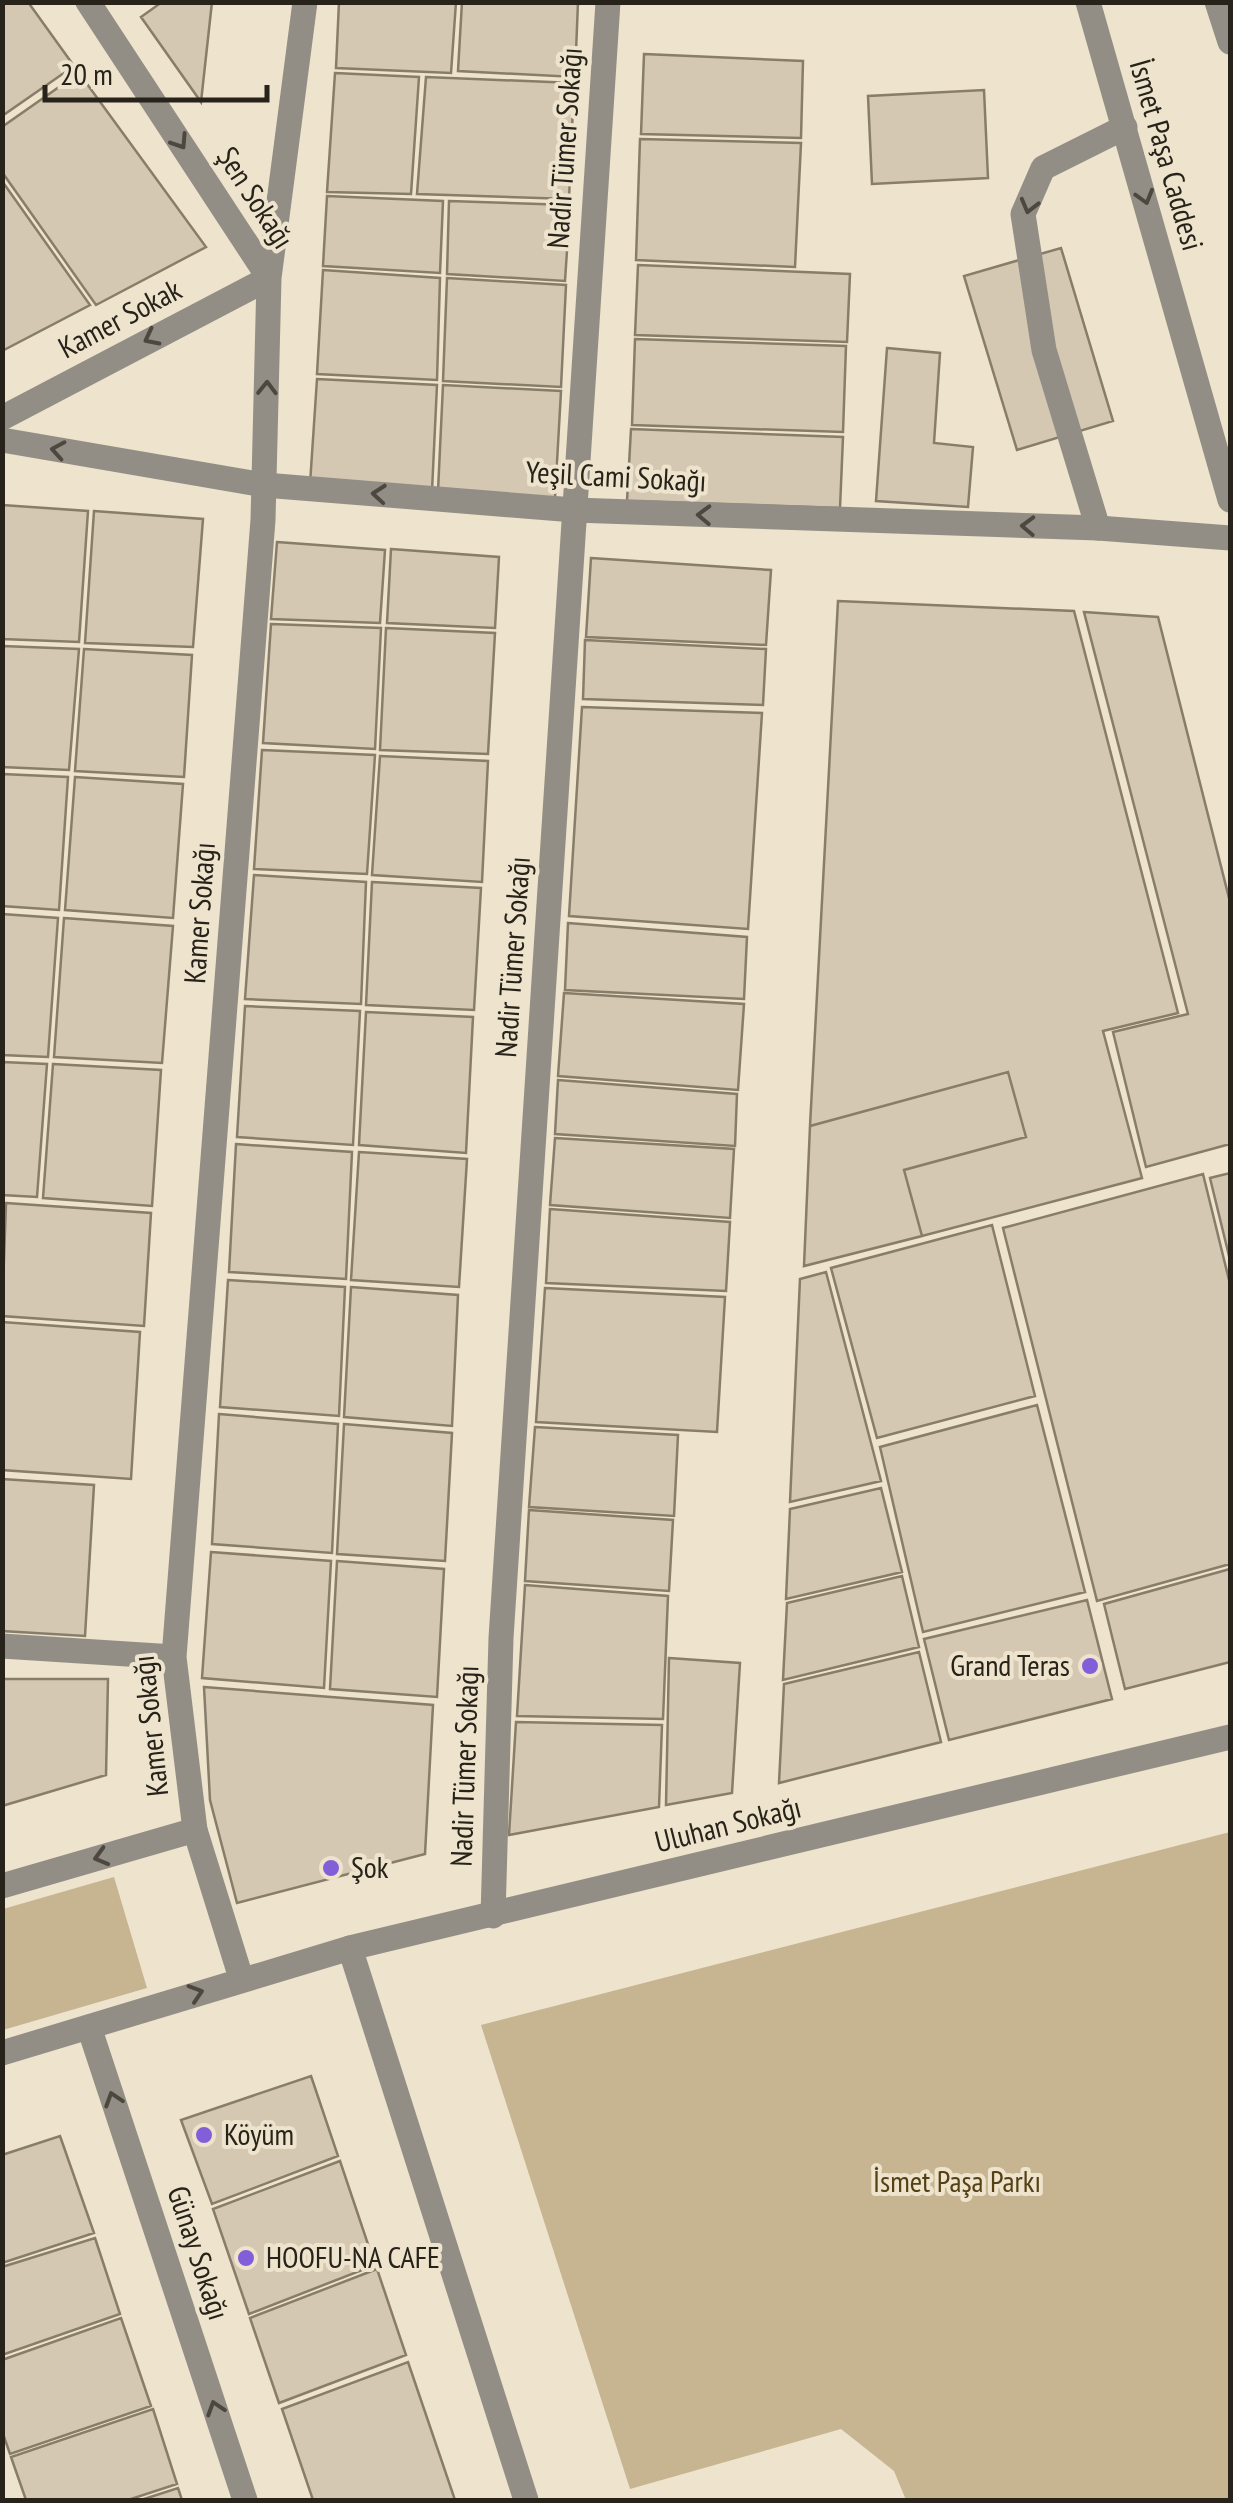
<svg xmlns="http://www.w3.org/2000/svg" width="1233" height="2503" font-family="'PT Sans Narrow',sans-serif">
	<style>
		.green { fill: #c7b592 }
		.building { fill: #d4c8b3; stroke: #877d69; stroke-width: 2.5 }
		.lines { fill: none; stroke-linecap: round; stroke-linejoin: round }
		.service { stroke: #938e85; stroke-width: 25 }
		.minor { stroke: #938e85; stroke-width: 25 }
		.tertiary { stroke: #938e85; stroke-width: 25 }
		.oneway { stroke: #4d483f }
		.poi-dot { fill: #825ed8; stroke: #eee3cc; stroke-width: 4 }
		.labels { text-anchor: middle; stroke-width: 8; stroke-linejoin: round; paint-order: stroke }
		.street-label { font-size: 30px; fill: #27231a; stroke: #eee3cc }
		.poi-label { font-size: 30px; fill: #27231a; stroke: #eee3cc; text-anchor: start }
		.park-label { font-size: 30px; fill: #544014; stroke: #eee3cc }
	</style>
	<rect width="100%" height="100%" fill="#eee3cc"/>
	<path class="green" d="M1230,1832V2500H906L894,2471L841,2429L630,2489L481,2025Z
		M114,1877L147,1988L3,2030V1909Z"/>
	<path class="building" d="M2,2H28L74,66L2,116Z
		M162,2H212L201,102L141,17Z
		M339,2H456L451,73L336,68Z
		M462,2H578L575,77L458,71Z
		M644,54L803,61L801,138L641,134Z
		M79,73L206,247L96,305L2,172V127Z
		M335,73L419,77L411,194L327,192Z
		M426,77L574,83L569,199L417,194Z
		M984,90L988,178L872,184L868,96Z
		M640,139L801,143L795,267L636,260Z
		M2,181L90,305L2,351Z
		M327,196L443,201L440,273L323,266Z
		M449,201L570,205L565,281L447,274Z
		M1061,248L1113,421L1017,450L964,276Z
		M638,265L850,274L847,342L635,335Z
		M323,270L440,278L437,380L317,374Z
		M447,278L566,285L561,387L443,381Z
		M635,339L846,346L843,432L632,425Z
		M887,348L940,353L934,443L973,447L968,507L876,501Z
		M317,379L437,385L432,491L310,484Z
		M443,385L561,391L555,498L438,491Z
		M631,429L843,437L840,508L627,501Z
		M2,505L88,511L79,642L2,639Z
		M94,511L203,519L193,647L85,643Z
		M277,542L385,550L380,623L271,619Z
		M391,549L499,557L495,628L387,623Z
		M591,558L771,570L766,645L586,637Z
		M838,601L1074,611L1178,1013L1103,1031L1142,1178L922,1236L904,1170L1026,1137L1008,1072L810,1126Z
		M1084,612L1158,617L1230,902V1144L1146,1167L1113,1032L1188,1014Z
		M271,624L381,628L375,749L263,743Z
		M386,628L495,633L488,754L380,750Z
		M585,640L766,649L763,705L583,699Z
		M2,646L79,649L69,770L2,767Z
		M84,649L192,655L184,777L75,771Z
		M582,707L762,713L748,929L569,916Z
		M262,750L375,755L367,874L254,869Z
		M380,756L488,761L482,882L372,875Z
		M2,774L68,777L59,910L2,906Z
		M75,777L183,784L173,918L65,910Z
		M254,875L366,882L361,1004L245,999Z
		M372,882L481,888L474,1010L366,1005Z
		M2,914L58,918L48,1057L2,1055Z
		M64,918L173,926L162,1063L54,1057Z
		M568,923L747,937L744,999L565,990Z
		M564,993L744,1004L738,1090L558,1076Z
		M245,1006L360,1011L353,1145L237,1137Z
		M366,1012L473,1017L466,1153L359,1145Z
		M2,1062L47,1064L37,1197L2,1195Z
		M53,1064L161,1070L152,1206L43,1198Z
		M1008,1072L1026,1137L904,1170L922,1236L804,1266L810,1126Z
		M558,1080L737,1094L735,1146L555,1134Z
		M555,1138L734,1149L730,1218L550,1205Z
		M236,1144L352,1152L346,1279L229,1272Z
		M359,1152L467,1159L459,1287L351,1280Z
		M1230,1173V1260L1210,1178Z
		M1203,1174L1230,1284V1564L1097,1601L1003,1228Z
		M6,1203L151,1213L144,1326L2,1316Z
		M550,1209L730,1222L726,1291L546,1283Z
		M992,1225L1035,1396L877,1438L831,1268Z
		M826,1272L881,1481L790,1502L800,1279Z
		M228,1280L345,1287L339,1416L220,1407Z
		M351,1287L458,1295L452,1426L344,1417Z
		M545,1288L725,1297L717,1432L536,1422Z
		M2,1322L140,1332L131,1479L2,1470Z
		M1037,1405L1085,1592L923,1632L880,1447Z
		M219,1414L338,1424L332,1553L212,1544Z
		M344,1424L452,1433L445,1561L337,1554Z
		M535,1427L678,1435L674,1516L529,1507Z
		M2,1479L94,1485L85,1636L2,1631Z
		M881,1488L902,1572L786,1599L790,1509Z
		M529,1510L673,1520L669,1591L525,1581Z
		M211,1552L331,1561L324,1688L202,1678Z
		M337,1561L444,1569L437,1697L330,1689Z
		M1230,1569V1662L1125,1689L1104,1604Z
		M902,1576L919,1647L783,1680L787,1603Z
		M525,1585L668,1596L663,1719L517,1716Z
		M1087,1600L1112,1699L949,1740L924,1639Z
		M919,1652L941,1742L779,1783L784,1684Z
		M669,1658L740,1663L732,1793L666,1805Z
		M2,1679H108L106,1775L2,1806Z
		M204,1687L433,1705L425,1854L237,1903L210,1800Z
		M516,1722L662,1725L659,1807L509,1835Z
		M311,2076L338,2156L212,2204L181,2120Z
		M60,2136L94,2233L2,2263V2155Z
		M340,2161L375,2265L249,2314L213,2209Z
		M95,2238L120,2314L2,2355V2267Z
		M377,2269L406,2355L279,2403L250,2318Z
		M121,2318L151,2406L10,2454L2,2431V2360Z
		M408,2362L455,2500H313L282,2409Z
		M153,2409L177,2484L128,2500H26L11,2457Z
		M178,2488L182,2500H141Z"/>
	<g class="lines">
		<path class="service" d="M1098,528L1044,350L1023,214L1043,168L1125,127"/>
		<path class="minor" d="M2,418L269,278L88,2
			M2,1646L174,1657
			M195,1830L174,1657L263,520L269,278L305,2
			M493,1916L501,1638L608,2
			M350,1948L526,2500
			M89,2027L245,2500"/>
		<path class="tertiary" d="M1088,2L1230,500
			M1217,2L1230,42
			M2,440L264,485L574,510L1098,528L1230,538
			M2,1886L195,1830L241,1978
			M2,2053L350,1948L1230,1737"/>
	</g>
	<defs><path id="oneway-chevron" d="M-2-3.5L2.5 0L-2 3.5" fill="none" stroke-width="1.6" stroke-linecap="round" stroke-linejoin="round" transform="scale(2.5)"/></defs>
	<g class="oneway">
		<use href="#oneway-chevron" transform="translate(180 142) rotate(57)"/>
		<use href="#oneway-chevron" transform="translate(1145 197) rotate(74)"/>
		<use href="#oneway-chevron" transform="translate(1029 206) rotate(105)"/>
		<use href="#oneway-chevron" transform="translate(151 338) rotate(153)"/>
		<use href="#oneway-chevron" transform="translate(267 388) rotate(-89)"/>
		<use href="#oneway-chevron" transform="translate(58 450) rotate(-170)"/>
		<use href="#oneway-chevron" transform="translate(379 494) rotate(-175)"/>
		<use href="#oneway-chevron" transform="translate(704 515) rotate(-178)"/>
		<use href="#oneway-chevron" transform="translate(1028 526) rotate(-178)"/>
		<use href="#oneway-chevron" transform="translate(101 1857) rotate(164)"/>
		<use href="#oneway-chevron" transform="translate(196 1993) rotate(-18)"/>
		<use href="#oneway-chevron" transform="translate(113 2099) rotate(-108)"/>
		<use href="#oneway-chevron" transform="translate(215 2408) rotate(-108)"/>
	</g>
	<g class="poi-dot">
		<circle cx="1090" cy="1666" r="10"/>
		<circle cx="331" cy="1868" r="10"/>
		<circle cx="204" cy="2135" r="10"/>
		<circle cx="246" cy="2258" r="10"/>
	</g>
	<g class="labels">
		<g class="street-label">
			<text transform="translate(565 148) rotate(-86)" y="10">Nadir Tümer Sokağı</text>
			<text transform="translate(1166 155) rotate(74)" y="10">İsmet Paşa Caddesi</text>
			<text transform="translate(255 198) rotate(57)" y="10">Şen Sokağı</text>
			<text transform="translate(120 319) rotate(-28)" y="10">Kamer Sokak</text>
			<text transform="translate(616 477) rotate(3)" y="10">Yeşil Cami Sokağı</text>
			<text transform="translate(200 913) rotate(-86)" y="10">Kamer Sokağı</text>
			<text transform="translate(513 957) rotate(-86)" y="10">Nadir Tümer Sokağı</text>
			<text transform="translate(151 1726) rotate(-96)" y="10">Kamer Sokağı</text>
			<text transform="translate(465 1766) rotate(-88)" y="10">Nadir Tümer Sokağı</text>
			<text transform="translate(728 1825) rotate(-14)" y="10">Uluhan Sokağı</text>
			<text transform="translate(198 2253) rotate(72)" y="10">Günay Sokağı</text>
		</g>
		<g class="poi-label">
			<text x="1070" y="1676" text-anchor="end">Grand Teras</text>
			<text x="351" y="1878">Şok</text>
			<text x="224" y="2145">Köyüm</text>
			<text x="266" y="2268">HOOFU-NA CAFE</text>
		</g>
		<g class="park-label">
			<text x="957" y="2192">İsmet Paşa Parkı</text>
		</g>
	</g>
	<rect width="1233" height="2503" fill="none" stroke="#27231a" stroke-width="10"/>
	<path d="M45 85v15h222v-15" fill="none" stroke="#27231a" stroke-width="5"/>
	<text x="60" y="85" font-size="30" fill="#27231a" stroke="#eee3cc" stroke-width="8" paint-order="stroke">20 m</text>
</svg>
